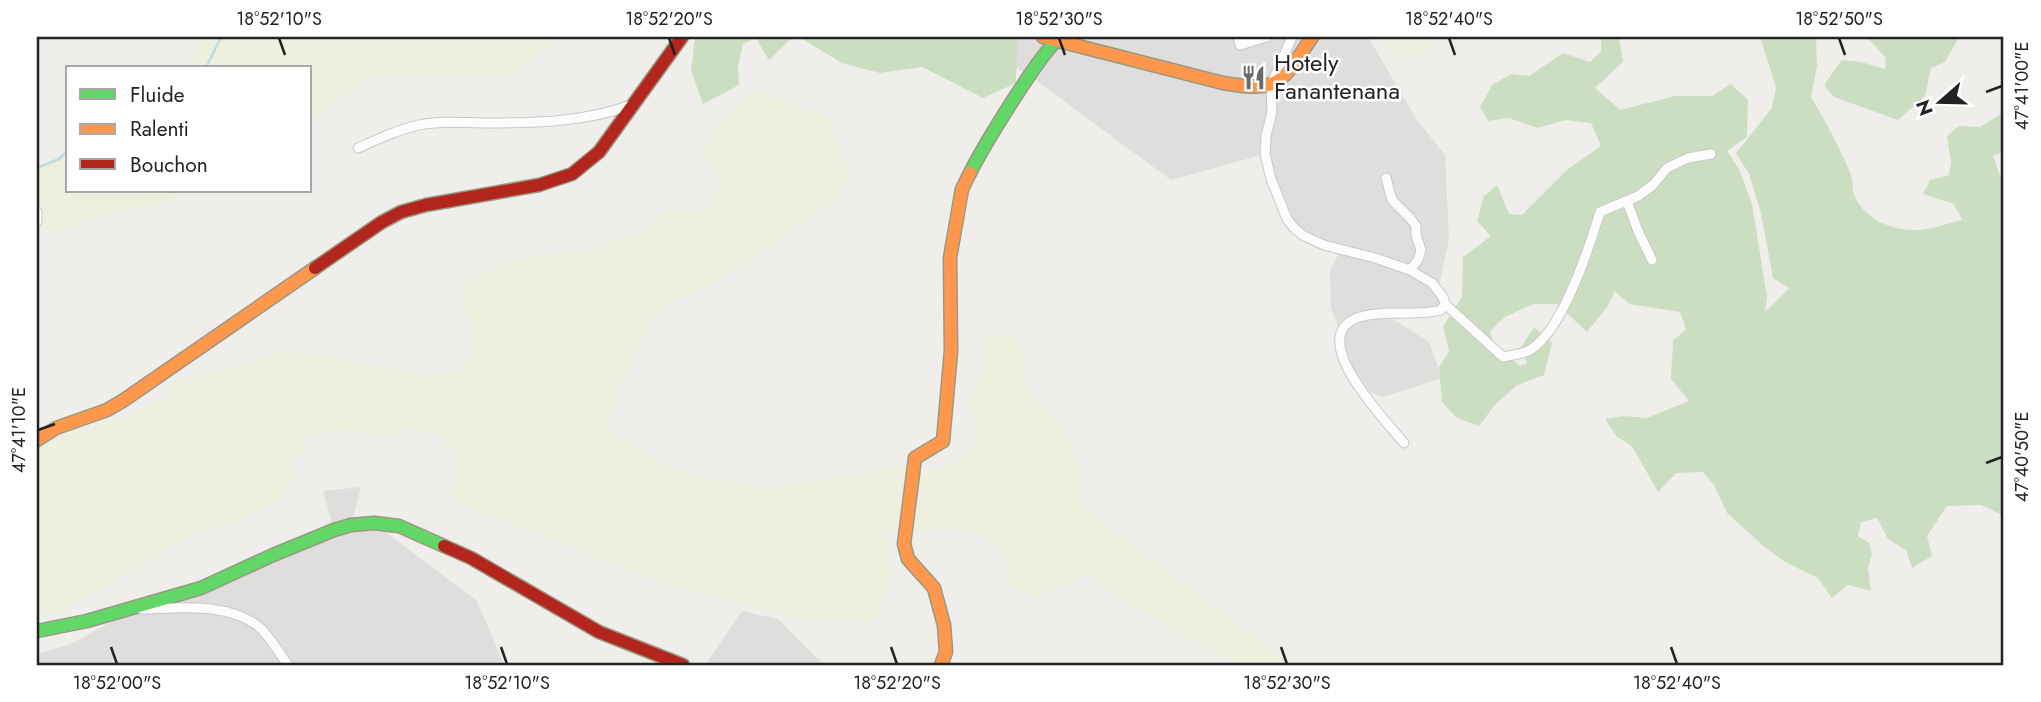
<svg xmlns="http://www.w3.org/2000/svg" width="2041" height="702" font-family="Jost,sans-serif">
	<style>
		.residential { fill: #dfdedc }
		.farmland { fill: #efefdf }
		.forest { fill: #cbdec1 }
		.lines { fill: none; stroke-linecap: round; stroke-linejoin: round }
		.stream { stroke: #bfdbe3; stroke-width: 2.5 }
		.street-casing { stroke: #c9c8c7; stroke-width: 11 }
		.fast-casing { stroke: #999a82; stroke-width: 15 }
		.slow-casing { stroke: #999a82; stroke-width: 15 }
		.jam-casing { stroke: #999a82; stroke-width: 15 }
		.street { stroke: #fdfcfc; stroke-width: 9 }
		.fast { stroke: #63d668; stroke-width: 12 }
		.slow { stroke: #ff974d; stroke-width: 12 }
		.jam { stroke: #b3261e; stroke-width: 12 }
		.ticks { fill: none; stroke: #222; stroke-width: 2.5 }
		.labels { text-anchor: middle; stroke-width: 5; stroke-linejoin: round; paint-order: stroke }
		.poi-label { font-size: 24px; fill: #222; stroke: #fff; text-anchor: start }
		.neatline { fill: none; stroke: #222; stroke-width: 2.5 }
		.ticks-label { font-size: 18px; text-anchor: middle; fill: #222 }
	</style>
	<rect width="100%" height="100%" fill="#f0eeeb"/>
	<path class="residential" d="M1008,37H1368L1417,120L1445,155L1449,239L1438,290L1443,297L1441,310L1383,313L1429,342L1442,378L1383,397L1361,388L1344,364V325L1338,327L1331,308L1330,271L1341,249L1294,228L1265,154L1171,180L1030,76L1000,58Z
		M361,487L351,525L374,523L477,601L504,665H37V654L71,644L132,610L334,530L323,491Z
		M742,611L778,619L824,665H705Z"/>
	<path class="farmland" d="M174,37H559L511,77L368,78L310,121V68H192L197,45L189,37Z
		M1376,37H1442L1431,47L1408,59L1383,47Z
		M758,91L827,117L850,173L837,199L746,264L707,286L668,304L655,315L623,380L606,427L659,461L696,476L768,488L879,471L908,463L906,531L884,533L893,572L874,622L799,620L663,584L458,503L450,492L456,474V453L445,449L444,438L406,426L393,437L336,429L305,436L304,451L291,457L294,477L286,486L284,498L245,519L197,533L63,610L37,615V453L51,441L74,431L130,417L162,399L173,384L290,350L429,376L463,370L468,360L470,328L462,287L490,270L512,262L536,256L591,250L645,230L667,210L691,213L706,209L722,185L713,168L700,153L724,117Z
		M68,154V191H191L167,203L104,216L50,234L46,227L37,187V171Z
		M1015,335L1021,349L1025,383L1034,396L1057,418L1070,444L1076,461L1084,508L1292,665H1240L1128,605L1089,574L1038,598L1009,583L1008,559L980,533L948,529L916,531L917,473L946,469L973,449L976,421L969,406L981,376L986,337Z"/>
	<path class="forest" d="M695,37H793L769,60L756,38L743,44L738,66L739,85L703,104L691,71Z
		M799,37H1017L1016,83L983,98L922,67L880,73L842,63Z
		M1601,37H1619L1623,62L1595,88L1620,110L1675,96H1712L1731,84L1748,100L1747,137L1727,151L1739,169L1752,204L1767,297L1765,312L1789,288L1773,278L1761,213L1749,174L1736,153L1772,108L1776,87L1760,37H1816L1817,66L1811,97C1826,122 1840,148 1851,175C1853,182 1852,190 1855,197C1866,221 1895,231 1919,230C1933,229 1948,223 1962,220L1954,204L1923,194L1930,180L1949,175L1951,162L1947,136L1959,126L1980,127L2004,112V151L1993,156L2004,187V516L1981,505L1947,506L1927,536L1932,556L1912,568L1906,550L1888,539L1877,518L1861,522L1858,536L1869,543L1872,555L1868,568L1871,591L1848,585L1832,598L1818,578L1785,562L1766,548L1727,513L1714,485L1703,472L1676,473L1658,492L1632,446L1617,437L1605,419L1624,416L1647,418L1689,401L1671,379L1673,341L1686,329L1680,312L1629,304L1615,291L1607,307L1587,332L1557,304H1533L1505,317L1490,331L1495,349L1507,355L1520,366L1527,363L1520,349L1534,327L1552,343L1544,375L1517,385L1494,406L1479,426L1457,418L1442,402L1439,367L1449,351L1443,326L1462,297L1463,257L1491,236L1477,221L1484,196L1497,185L1509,214L1522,215L1568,169L1601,146L1591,123L1566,120L1537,128L1509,118L1488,121L1480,107L1492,85L1511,74L1529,76L1563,53L1590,62L1601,52Z
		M1867,37H1959L1945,62L1931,68L1925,96L1898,120L1834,97L1824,85L1842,60L1861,62L1885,69L1886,58Z"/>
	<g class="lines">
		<path class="stream" d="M206,68L219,41L223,37
			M37,168L59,159L68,151"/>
		<defs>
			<path id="street" d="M1238,37L1240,45L1267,37
				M1292,37L1271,85L1272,112L1266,136L1265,154L1271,179L1287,219L1294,228L1304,236L1324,245L1375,258L1410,270L1432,283L1443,297L1445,304L1441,310C1414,317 1388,309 1360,317C1302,335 1385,420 1404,443
				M358,148C378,139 397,130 419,125C442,120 465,123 488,123C537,123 585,122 631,105
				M1386,178L1392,200L1411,219L1416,226V235L1421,250L1418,260L1410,270
				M1627,201L1638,231L1652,260
				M37,212V222
				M1445,304L1503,357C1511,355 1523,354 1530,350C1563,330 1589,248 1600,212L1638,196L1653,185L1667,168L1688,158L1711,154
				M141,609C178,608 226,602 258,626C270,636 279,653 288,665"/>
			<path id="fast" d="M970,173C981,151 1044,45 1061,38
				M37,631L87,621L201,588L273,555L334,530L351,525L374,523L399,526L444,546"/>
			<path id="slow" d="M1043,37L1223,83C1281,93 1281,83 1312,37
				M37,440L56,428L107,410L124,400L315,268
				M941,665L946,652L944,625L934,588L908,559L904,544L915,458L943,441L951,351L950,258L962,189L970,173"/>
			<path id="jam" d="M315,268L382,222L401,212L426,205L539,185L572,174L599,152L682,37
				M444,546L471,558L599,632L683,665"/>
		</defs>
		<use href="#street" class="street-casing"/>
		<use href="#fast" class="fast-casing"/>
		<use href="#slow" class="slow-casing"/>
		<use href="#jam" class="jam-casing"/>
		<use href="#street" class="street"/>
		<use href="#fast" class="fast"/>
		<use href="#slow" class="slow"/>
		<use href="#jam" class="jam"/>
	</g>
	<path class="ticks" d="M279,38L285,55M669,38L675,55M1059,38L1065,55M1449,38L1455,55M1839,38L1845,55M1986,92L2002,86M38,430L55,424M1986,463L2002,457M111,647L117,664M501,647L507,664M891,647L897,664M1281,647L1287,664M1671,647L1677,664"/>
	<defs>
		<symbol id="restaurant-bare" viewBox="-9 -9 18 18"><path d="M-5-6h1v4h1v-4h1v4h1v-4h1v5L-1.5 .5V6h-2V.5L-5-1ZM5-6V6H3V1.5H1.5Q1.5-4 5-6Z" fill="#6a6968" stroke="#fff" stroke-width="2.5" paint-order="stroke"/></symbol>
	</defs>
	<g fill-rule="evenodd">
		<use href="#restaurant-bare" x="1236" y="60" width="35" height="35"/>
	</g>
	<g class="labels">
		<g class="poi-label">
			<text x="1274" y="71">Hotely<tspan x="1274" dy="28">Fanantenana</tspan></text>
		</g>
	</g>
	<rect width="2041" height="702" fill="none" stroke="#ffffff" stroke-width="77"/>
	<rect x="66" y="66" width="245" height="126" fill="#ffffff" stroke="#a7a7a7" stroke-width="2"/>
	<rect x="80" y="89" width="35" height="10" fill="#63d668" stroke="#a7a7a7" stroke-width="2"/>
	<text x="130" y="102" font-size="21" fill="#222222">Fluide</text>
	<rect x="80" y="124" width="35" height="10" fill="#ff974d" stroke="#a7a7a7" stroke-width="2"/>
	<text x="130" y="136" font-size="21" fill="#222222">Ralenti</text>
	<rect x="80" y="159" width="35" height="10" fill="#b3261e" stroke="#a7a7a7" stroke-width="2"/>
	<text x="130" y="172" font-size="21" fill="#222222">Bouchon</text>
	<g transform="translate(1940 102) rotate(250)" stroke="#ffffff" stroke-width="5" paint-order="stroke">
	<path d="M0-5L12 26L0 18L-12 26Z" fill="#222222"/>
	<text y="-10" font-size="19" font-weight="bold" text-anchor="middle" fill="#222222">N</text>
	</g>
	<rect x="38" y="38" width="1964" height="626" class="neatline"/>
	<g class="ticks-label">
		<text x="279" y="25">18°52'10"S</text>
		<text x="669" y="25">18°52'20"S</text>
		<text x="1059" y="25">18°52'30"S</text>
		<text x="1449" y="25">18°52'40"S</text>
		<text x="1839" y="25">18°52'50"S</text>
		<text transform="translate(2022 86) rotate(-90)" y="6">47°41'00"E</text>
		<text transform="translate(19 430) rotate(-90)" y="6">47°41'10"E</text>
		<text transform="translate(2022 457) rotate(-90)" y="6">47°40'50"E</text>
		<text x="117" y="689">18°52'00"S</text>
		<text x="507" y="689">18°52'10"S</text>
		<text x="897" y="689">18°52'20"S</text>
		<text x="1287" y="689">18°52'30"S</text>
		<text x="1677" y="689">18°52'40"S</text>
	</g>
</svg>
